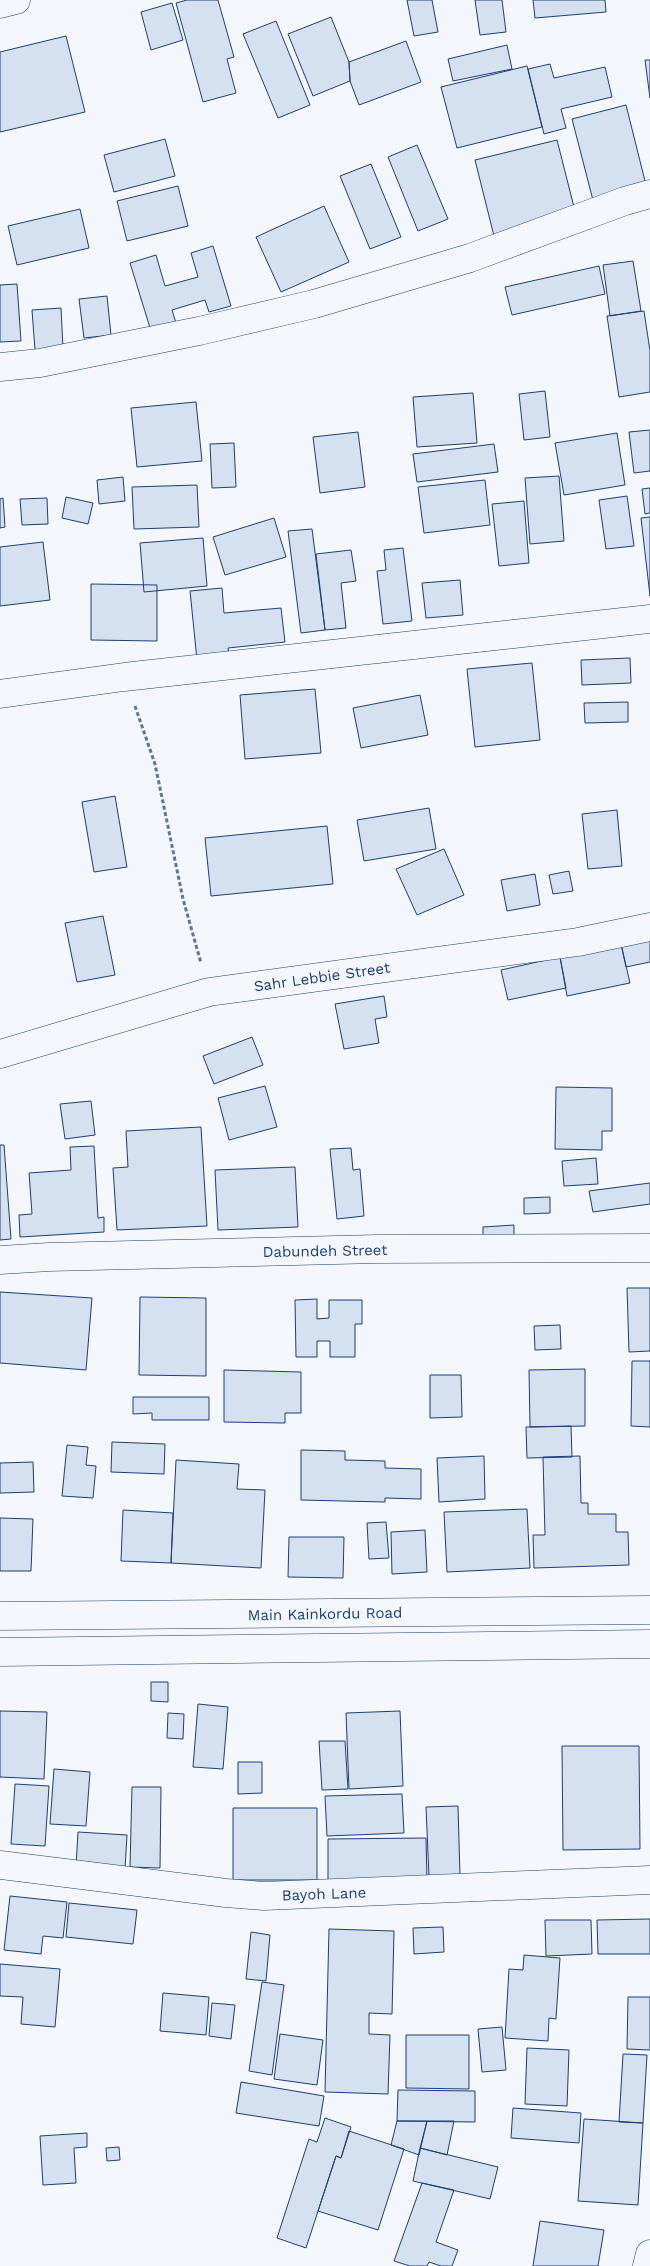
<svg xmlns="http://www.w3.org/2000/svg" width="650" height="2266" font-family="'Work Sans',sans-serif">
	<style>
		.building { fill: #d5e0f0; stroke: #1d3f73 }
		.lines { fill: none; stroke-linecap: round; stroke-linejoin: round }
		.minor-casing { stroke: #1d3f73; stroke-width: 29 }
		.primary-casing { stroke: #1d3f73; stroke-width: 29 }
		.path { stroke: #5e769c; stroke-width: 3; stroke-dasharray: 4 2.5; stroke-linecap: butt }
		.minor { stroke: #f4f7fb; stroke-width: 28 }
		.primary { stroke: #f4f7fb; stroke-width: 28 }
		.labels { text-anchor: middle; stroke-width: 4; stroke-linejoin: round; paint-order: stroke }
		.street-label { font-size: 15px; fill: #1d3f73; stroke: #f4f7fb }
	</style>
	<rect width="100%" height="100%" fill="#f4f7fb"/>
	<path class="building" d="M187,0H218L234,57L227,59L236,93L203,102L176,3Z
		M407,0H432L438,32L414,36Z
		M475,0H502L506,32L480,35Z
		M533,0H605L606,12L535,18Z
		M172,3L183,40L151,50L141,12Z
		M331,17L349,62L350,81L313,96L288,34Z
		M276,21L310,105L278,118L243,34Z
		M66,36L85,112L0,132V52Z
		M406,41L421,82L359,105L350,81L349,62Z
		M507,45L512,69L453,81L448,59Z
		M645,60H650V98Z
		M550,64L554,78L605,67L612,97L561,109L566,128L544,134L528,69Z
		M527,66L542,127L457,148L441,87Z
		M626,105L648,193L595,208L572,119Z
		M165,139L175,176L114,192L104,155Z
		M557,140L576,215L494,236L475,160Z
		M417,145L448,219L418,231L388,157Z
		M371,164L401,237L370,249L340,176Z
		M178,186L188,226L127,241L117,201Z
		M324,206L349,262L281,292L256,237Z
		M80,209L89,248L17,265L8,226Z
		M213,246L231,306L209,312L205,300L172,310L176,323L151,331L130,263L156,255L165,286L198,277L191,253Z
		M633,261L641,311L610,316L603,265Z
		M599,266L605,294L512,315L505,287Z
		M17,284L21,341L0,342V285Z
		M107,296L111,335L84,338L79,299Z
		M61,308L63,348L35,350L32,310Z
		M644,311L650,351V392L619,397L607,316Z
		M545,391L550,437L524,440L519,394Z
		M473,393L477,443L417,447L413,397Z
		M196,402L202,461L137,467L131,408Z
		M650,430V471L634,473L629,432Z
		M358,432L365,487L320,493L313,437Z
		M617,433L625,485L564,495L555,443Z
		M234,443L236,487L212,488L210,444Z
		M494,444L498,472L417,482L413,454Z
		M559,476L564,541L530,544L525,478Z
		M123,477L125,501L99,504L97,480Z
		M485,480L490,525L424,533L418,487Z
		M197,485L199,527L134,529L132,487Z
		M650,488V513L645,514L642,489Z
		M627,496L634,546L606,549L599,500Z
		M66,497L93,503L88,524L62,518Z
		M3,498L5,527L0,528V499Z
		M47,498L48,524L22,525L20,499Z
		M524,501L529,563L499,566L492,504Z
		M650,517V596L641,518Z
		M274,518L286,557L225,575L213,537Z
		M312,529L325,630L301,633L288,531Z
		M203,538L207,586L144,592L140,543Z
		M43,542L50,600L0,606V547Z
		M403,548L412,621L383,624L377,571L386,570L384,550Z
		M351,550L356,581L341,583L346,628L325,630L316,554Z
		M460,580L463,615L426,618L422,583Z
		M91,584L157,585V641L91,640Z
		M222,588L224,613L281,608L285,642L228,648L229,657L197,660L190,591Z
		M630,658L631,683L582,685L581,660Z
		M532,663L540,740L475,747L467,669Z
		M315,689L321,753L245,759L240,695Z
		M420,695L428,735L361,748L353,708Z
		M628,702V722L585,723L584,703Z
		M115,796L127,867L94,872L82,802Z
		M429,808L436,849L364,861L357,820Z
		M617,810L622,866L588,869L582,814Z
		M327,826L333,884L211,896L205,838Z
		M444,849L464,895L417,915L396,869Z
		M569,871L573,891L553,894L549,875Z
		M535,874L540,905L507,911L501,880Z
		M103,916L115,975L77,982L65,923Z
		M650,938V962L626,967L621,944Z
		M621,944L630,983L567,996L560,957Z
		M560,957L566,988L508,1000L501,970Z
		M384,996L387,1017L375,1019L379,1043L344,1049L335,1004Z
		M252,1037L263,1065L214,1084L203,1056Z
		M265,1086L277,1127L229,1140L218,1098Z
		M556,1087L612,1088V1131H602V1150L555,1149Z
		M91,1101L95,1135L65,1139L60,1104Z
		M201,1127L207,1226L117,1230L113,1168L128,1167L126,1131Z
		M0,1145H4L11,1239L0,1240Z
		M94,1146L98,1218L104,1217V1232L20,1237L19,1215L32,1214L29,1173L71,1170L70,1147Z
		M351,1148L353,1170L360,1169L364,1216L337,1219L330,1149Z
		M596,1158L598,1184L564,1186L562,1161Z
		M295,1167L298,1227L218,1230L215,1170Z
		M650,1183V1204L593,1212L589,1191Z
		M550,1197V1213L524,1214V1198Z
		M514,1225V1241L483,1242V1227Z
		M627,1288H650V1351L629,1352Z
		M0,1292L92,1298L86,1370L0,1363Z
		M140,1297L206,1298V1376L139,1375Z
		M317,1299V1319L329,1318V1300H362V1324H355V1357H330V1341H317V1357H296L295,1300Z
		M560,1325L561,1349L535,1350L534,1326Z
		M632,1361H650V1427L631,1426Z
		M585,1369V1426L530,1427L529,1370Z
		M224,1370L301,1372V1413H285V1423L224,1422Z
		M430,1375H461L462,1417L430,1418Z
		M133,1397H209V1420H152V1413L133,1414Z
		M571,1426L572,1457L527,1458L526,1427Z
		M112,1442L165,1444L164,1474L111,1472Z
		M67,1445L88,1447L86,1465L96,1466L93,1498L62,1496Z
		M301,1450L345,1451V1460L385,1461V1468L421,1469V1499L385,1498V1502L301,1500Z
		M484,1456L485,1499L439,1502L437,1458Z
		M580,1456L581,1503H588V1514H616V1532H628L629,1565L534,1568L533,1535H545L543,1457Z
		M176,1460L239,1464L237,1489L265,1490L261,1568L171,1563Z
		M33,1462L34,1492L0,1493V1463Z
		M527,1509L530,1568L447,1572L444,1512Z
		M123,1510L173,1513L171,1563L121,1561Z
		M0,1518L33,1519L31,1571H0Z
		M386,1522L389,1558L369,1559L367,1523Z
		M425,1530L427,1572L392,1574L391,1532Z
		M289,1537H344L343,1578L288,1577Z
		M151,1682H168V1702L151,1701Z
		M198,1704L228,1707L223,1769L193,1767Z
		M0,1711L47,1712L44,1779L0,1777Z
		M400,1711L403,1786L349,1789L346,1713Z
		M168,1713L184,1714L183,1739L167,1738Z
		M319,1741H345L348,1789L322,1790Z
		M562,1746H639L640,1849L563,1850Z
		M238,1762H262V1793L238,1794Z
		M54,1769L90,1772L86,1826L50,1824Z
		M15,1784L49,1786L45,1846L11,1844Z
		M132,1787H161L160,1868L130,1867Z
		M402,1794L404,1833L327,1836L325,1796Z
		M458,1806L460,1876L429,1877L426,1807Z
		M233,1808H317V1880H233Z
		M78,1832L127,1835L125,1869L76,1866Z
		M426,1838L427,1880L328,1881V1839Z
		M10,1896L67,1902L63,1938L43,1936L41,1954L4,1950Z
		M69,1903L137,1910L133,1944L66,1937Z
		M650,1919V1954H598L597,1920Z
		M545,1920H591L592,1954L546,1956Z
		M443,1927L444,1952L414,1954L413,1928Z
		M329,1929L394,1931L392,2014L369,2013V2034L390,2035L388,2094L325,2092Z
		M251,1932L270,1935L266,1981L246,1979Z
		M524,1955L560,1958L556,2019L549,2018L548,2041L505,2038L509,1969L523,1970Z
		M0,1964L60,1969L55,2027L21,2024L23,1997L0,1996Z
		M262,1982L284,1985L272,2075L249,2071Z
		M163,1993L209,1997L206,2035L160,2031Z
		M628,1997H650V2050L627,2049Z
		M212,2003L235,2005L231,2039L209,2036Z
		M502,2027L506,2070L482,2072L478,2029Z
		M280,2034L323,2040L317,2085L274,2079Z
		M406,2035H469V2089L406,2088Z
		M527,2048L569,2050L567,2106L525,2104Z
		M623,2054L647,2055L643,2123L619,2122Z
		M241,2082L324,2096L319,2126L236,2113Z
		M398,2090L475,2091V2122L397,2121Z
		M513,2108L581,2113L579,2143L511,2138Z
		M325,2118L351,2127L341,2158L336,2156L306,2248L277,2238L309,2139L317,2142Z
		M584,2119L643,2123L638,2205L578,2201Z
		M397,2121H427L419,2155L391,2145Z
		M427,2121H454L447,2155L420,2148Z
		M349,2131L404,2149L378,2230L318,2211L336,2156L341,2158Z
		M87,2133V2147L74,2148L76,2183L43,2185L40,2136Z
		M119,2147L120,2160L107,2161L106,2148Z
		M420,2148L498,2167L490,2199L413,2181Z
		M422,2183L454,2190L436,2242L458,2250L452,2266H441L429,2262L427,2266H410L394,2261Z
		M540,2221L604,2230L598,2266H533Z"/>
	<g class="lines">
		<defs>
			<path id="minor" d="M0,4L16,0
				M0,367L40,363L199,331L314,304L470,258L625,201L650,194
				M0,694L124,677L650,619
				M0,1054L209,992L578,942L650,927
				M0,1260L49,1257L377,1249L650,1248
				M0,1865L226,1893L264,1896L650,1880
				M647,2266L650,2254"/>
			<path id="primary" d="M0,1616L650,1610
				M0,1652L650,1644"/>
		</defs>
		<use href="#minor" class="minor-casing"/>
		<use href="#primary" class="primary-casing"/>
		<path class="path" d="M135,706L155,764L183,899L201,963"/>
		<use href="#minor" class="minor"/>
		<use href="#primary" class="primary"/>
	</g>
	<g class="labels">
		<g class="street-label">
			<text transform="translate(322 977) rotate(-8)" y="5">Sahr Lebbie Street</text>
			<text transform="translate(325 1251) rotate(-1)" y="5">Dabundeh Street</text>
			<text transform="translate(325 1614) rotate(-1)" y="5">Main Kainkordu Road</text>
			<text transform="translate(324 1894) rotate(-2)" y="5">Bayoh Lane</text>
		</g>
	</g>
</svg>
